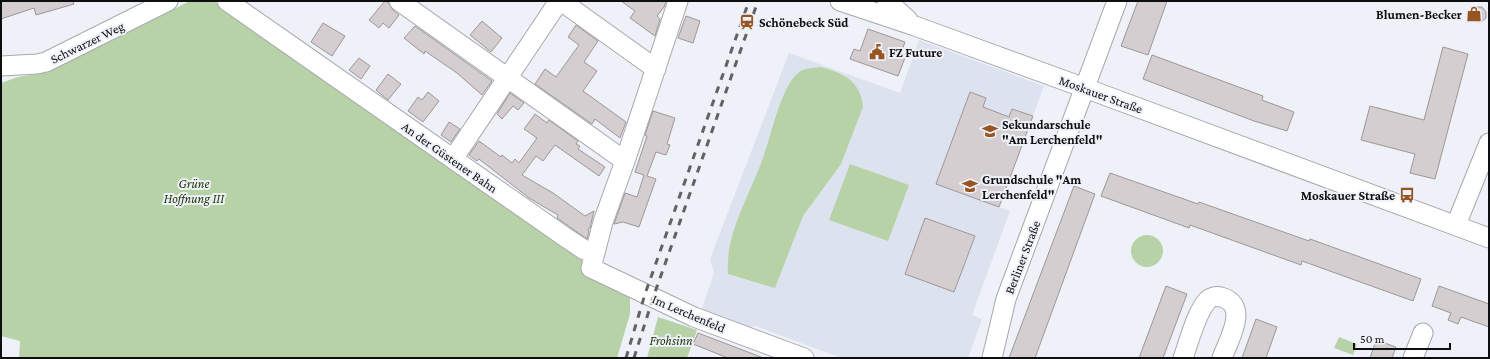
<svg xmlns="http://www.w3.org/2000/svg" width="1490" height="359" font-family="'Crimson Pro',serif">
	<style>
		.built { fill: #dde2ef }
		.green { fill: #b8d2a7 }
		.building { fill: #d5ced0; stroke: #9e9699 }
		.lines { fill: none; stroke-linecap: round; stroke-linejoin: round }
		.minor-casing { stroke: #a6a8ae; stroke-width: 21 }
		.minor { stroke: #fff; stroke-width: 19 }
		.rail { stroke: #616266; stroke-width: 3; stroke-dasharray: 7 7; stroke-linecap: butt }
		.labels { text-anchor: middle; stroke-width: 4; stroke-linejoin: round; paint-order: stroke }
		.poi-label { font-size: 13px; font-weight: bold; fill: #0d0e10; stroke: #eff1f8; text-anchor: start }
		.street-label { font-size: 13px; fill: #0d0e10; stroke: #eff1f8 }
		.park-label { font-size: 13px; font-style: italic; fill: #183400; stroke: #eff1f8 }
	</style>
	<rect width="100%" height="100%" fill="#eff1f8"/>
	<path class="built" d="M919,40L1044,86L999,207L1010,211L972,315L982,319L968,358H841L755,326L747,328L701,311L714,273L710,259L789,53L900,93Z"/>
	<path class="green" d="M190,1L215,2L587,260L584,275L630,295V314L617,358H19L20,341L1,336V83L18,77L48,72Z
		M821,67C843,73 861,81 863,107L841,164L803,216L775,288L728,274C725,233 750,195 763,158C771,136 781,87 798,73C803,68 814,68 821,67Z
		M850,164L909,185L888,241L829,220Z
		M1131 251a16 16 0 1 1 32 0a16 16 0 1 1-32 0Z
		M658,317L697,330L687,358H647Z
		M1339,337L1357,344L1353,355L1334,348Z"/>
	<path class="building" d="M1,1H73L74,4L36,15L34,8L1,19Z
		M385,1L389,3L393,10L399,15L389,28L383,23L379,28L369,20Z
		M621,1H666L664,7L657,16L660,19L655,36L630,18L635,11Z
		M1138,1H1167L1148,55L1121,46Z
		M1476,7H1482L1486,12V18L1481,22H1475L1468,14Z
		M686,16L700,21L693,43L678,38Z
		M482,21L502,38L491,52L470,35Z
		M323,23L345,36L332,56L311,42Z
		M576,25L598,41L584,62L597,71L583,91L626,122L620,138L595,119L592,124L535,84L545,69L556,77L579,45L568,37Z
		M415,26L492,81L482,95L457,73L425,51L424,54L404,38Z
		M868,29L905,42L901,53L906,55L898,76L850,59L854,49L860,51Z
		M1443,47L1468,54L1435,179L1410,173L1415,154L1361,140L1370,106L1424,120Z
		M1152,55L1263,96L1262,100L1294,112L1287,131L1254,121L1143,79Z
		M359,58L370,66L361,79L349,70Z
		M388,74L401,84L388,100L376,90Z
		M428,92L439,101L423,122L408,111L418,97L422,100Z
		M970,92L986,98L983,107L1009,117L1012,109L1033,116L999,207L936,184Z
		M510,93L524,103L518,110L513,106L502,119L497,114Z
		M653,111L675,118L667,144L670,145L666,155L656,152L647,176L656,179L639,227L623,222L614,224L625,193L637,197L644,175L635,172L647,136L645,135Z
		M535,114L547,123L549,120L578,141L576,144L580,146L578,149L605,167L599,176L555,145L543,161L536,156L522,175L553,193L585,216L594,211L590,228L588,229L589,232L587,239L557,218L558,215L529,198L479,159L477,161L469,155L479,141L501,157L502,155L512,163L515,159L519,163L537,138L524,129Z
		M449,122L460,129L451,142L441,135Z
		M1110,173L1198,204L1199,202L1309,241L1310,239L1421,279L1413,301L1302,261L1301,265L1190,225L1189,228L1101,196Z
		M1074,186L1095,194L1035,358H1009Z
		M925,218L975,236L954,292L905,274Z
		M1166,286L1187,294L1163,358H1139Z
		M1439,286L1489,304V327L1461,317L1458,324L1448,320L1451,313L1432,306Z
		M1256,319L1277,327L1266,358H1242Z
		M698,333L761,357V358H728L693,344Z
		M1376,340L1396,347L1392,358H1370Z"/>
	<g class="lines">
		<defs>
			<path id="minor" d="M227,1L565,237L583,249L594,254
				M399,1L625,161
				M561,1L656,69
				M678,1L625,161L603,222L591,268L694,317L804,358
				M840,1L915,26L1085,88L1489,238
				M887,1L908,20
				M1,66L37,64L46,62L168,1
				M453,159L559,1
				M1456,225L1489,143
				M992,358L1006,299L1117,1
				M1183,358C1189,342 1196,313 1207,301C1210,297 1216,296 1221,297C1250,305 1229,339 1222,358
				M1413,358L1423,333"/>
		</defs>
		<use href="#minor" class="minor-casing"/>
		<use href="#minor" class="minor"/>
		<path class="rail" d="M626,358L645,294L749,1
			M634,358L653,298L758,1"/>
	</g>
	<defs>
		<symbol id="shop-bare" viewBox="-9 -9 18 18"><path d="M-5-2.5h2.3a2.7 3.5 0 0 1 5.4 0H5L5.5 6h-11ZM-1.5-2.5h3a1.5 2.3 0 0 0-3 0Z" fill="#985524" stroke="#eff1f8" stroke-width="2.5" paint-order="stroke"/></symbol>
		<symbol id="station-bare" viewBox="-9 -9 18 18"><path d="M-3-6H3Q5-6 5-4V2Q5 4 3 4L4.5 6H3L1.5 4h-3L-3 6H-4.5L-3 4Q-5 4-5 2V-4Q-5-6-3-6ZM-3.5-4v3h7v-3ZM-3.5 1v1.5H-2V1ZM2 1v1.5H3.5V1Z" fill="#985524" stroke="#eff1f8" stroke-width="2.5" paint-order="stroke"/></symbol>
		<symbol id="civic-bare" viewBox="-9 -9 18 18"><path d="M-.6-6.5H3V-4.5H.6V-3L4-1V1h2V6H-6V1h2V-1L-.6-3ZM-1.2 2.5V6h2.4V2.5Z" fill="#985524" stroke="#eff1f8" stroke-width="2.5" paint-order="stroke"/></symbol>
		<symbol id="school-bare" viewBox="-9 -9 18 18"><path d="M0-5L7-2L0 1L-7-2ZM-4 1L0 2.5L4 1V4Q0 6-4 4Z" fill="#985524" stroke="#eff1f8" stroke-width="2.5" paint-order="stroke"/></symbol>
		<symbol id="bus-bare" viewBox="-9 -9 18 18"><path d="M-5-6H5V4H4V6H2V4H-2V6H-4V4H-5ZM-3.5-4V0h7V-4ZM-3.5 1.2v1.5H-2V1.2ZM2 1.2v1.5H3.5V1.2Z" fill="#985524" stroke="#eff1f8" stroke-width="2.5" paint-order="stroke"/></symbol>
	</defs>
	<g fill-rule="evenodd">
		<use href="#shop-bare" x="1463" y="3" width="22" height="22"/>
		<use href="#station-bare" x="736" y="11" width="22" height="22"/>
		<use href="#civic-bare" x="866" y="41" width="22" height="22"/>
		<use href="#school-bare" x="979" y="120" width="22" height="22"/>
		<use href="#school-bare" x="959" y="175" width="22" height="22"/>
		<use href="#bus-bare" x="1396" y="184" width="22" height="22"/>
	</g>
	<g class="labels">
		<g class="poi-label">
			<text x="1462" y="19" text-anchor="end">Blumen-Becker</text>
			<text x="759" y="27">Schönebeck Süd</text>
			<text x="889" y="57">FZ Future</text>
			<text x="1002" y="129">Sekundarschule<tspan x="1002" dy="15">"Am Lerchenfeld"</tspan></text>
			<text x="982" y="184">Grundschule "Am<tspan x="982" dy="15">Lerchenfeld"</tspan></text>
			<text x="1395" y="200" text-anchor="end">Moskauer Straße</text>
		</g>
		<g class="street-label">
			<text transform="translate(87 42) rotate(-26)" y="5">Schwarzer Weg</text>
			<text transform="translate(1101 94) rotate(20)" y="5">Moskauer Straße</text>
			<text transform="translate(450 157) rotate(35)" y="5">An der Güstener Bahn</text>
			<text transform="translate(1022 257) rotate(-69)" y="5">Berliner Straße</text>
			<text transform="translate(689 313) rotate(23)" y="5">Im Lerchenfeld</text>
		</g>
		<g class="park-label">
			<text x="194" y="188">Grüne<tspan x="194" dy="15">Hoffnung III</tspan></text>
			<text x="671" y="345">Frohsinn</text>
		</g>
	</g>
	<rect width="1490" height="359" fill="none" stroke="#0d0e10" stroke-width="4"/>
	<path d="M1354 343v6h96v-6" fill="none" stroke="#0d0e10" stroke-width="2"/>
	<text x="1360" y="343" font-size="12" fill="#0d0e10" stroke="#eff1f8" stroke-width="3" paint-order="stroke">50 m</text>
</svg>
